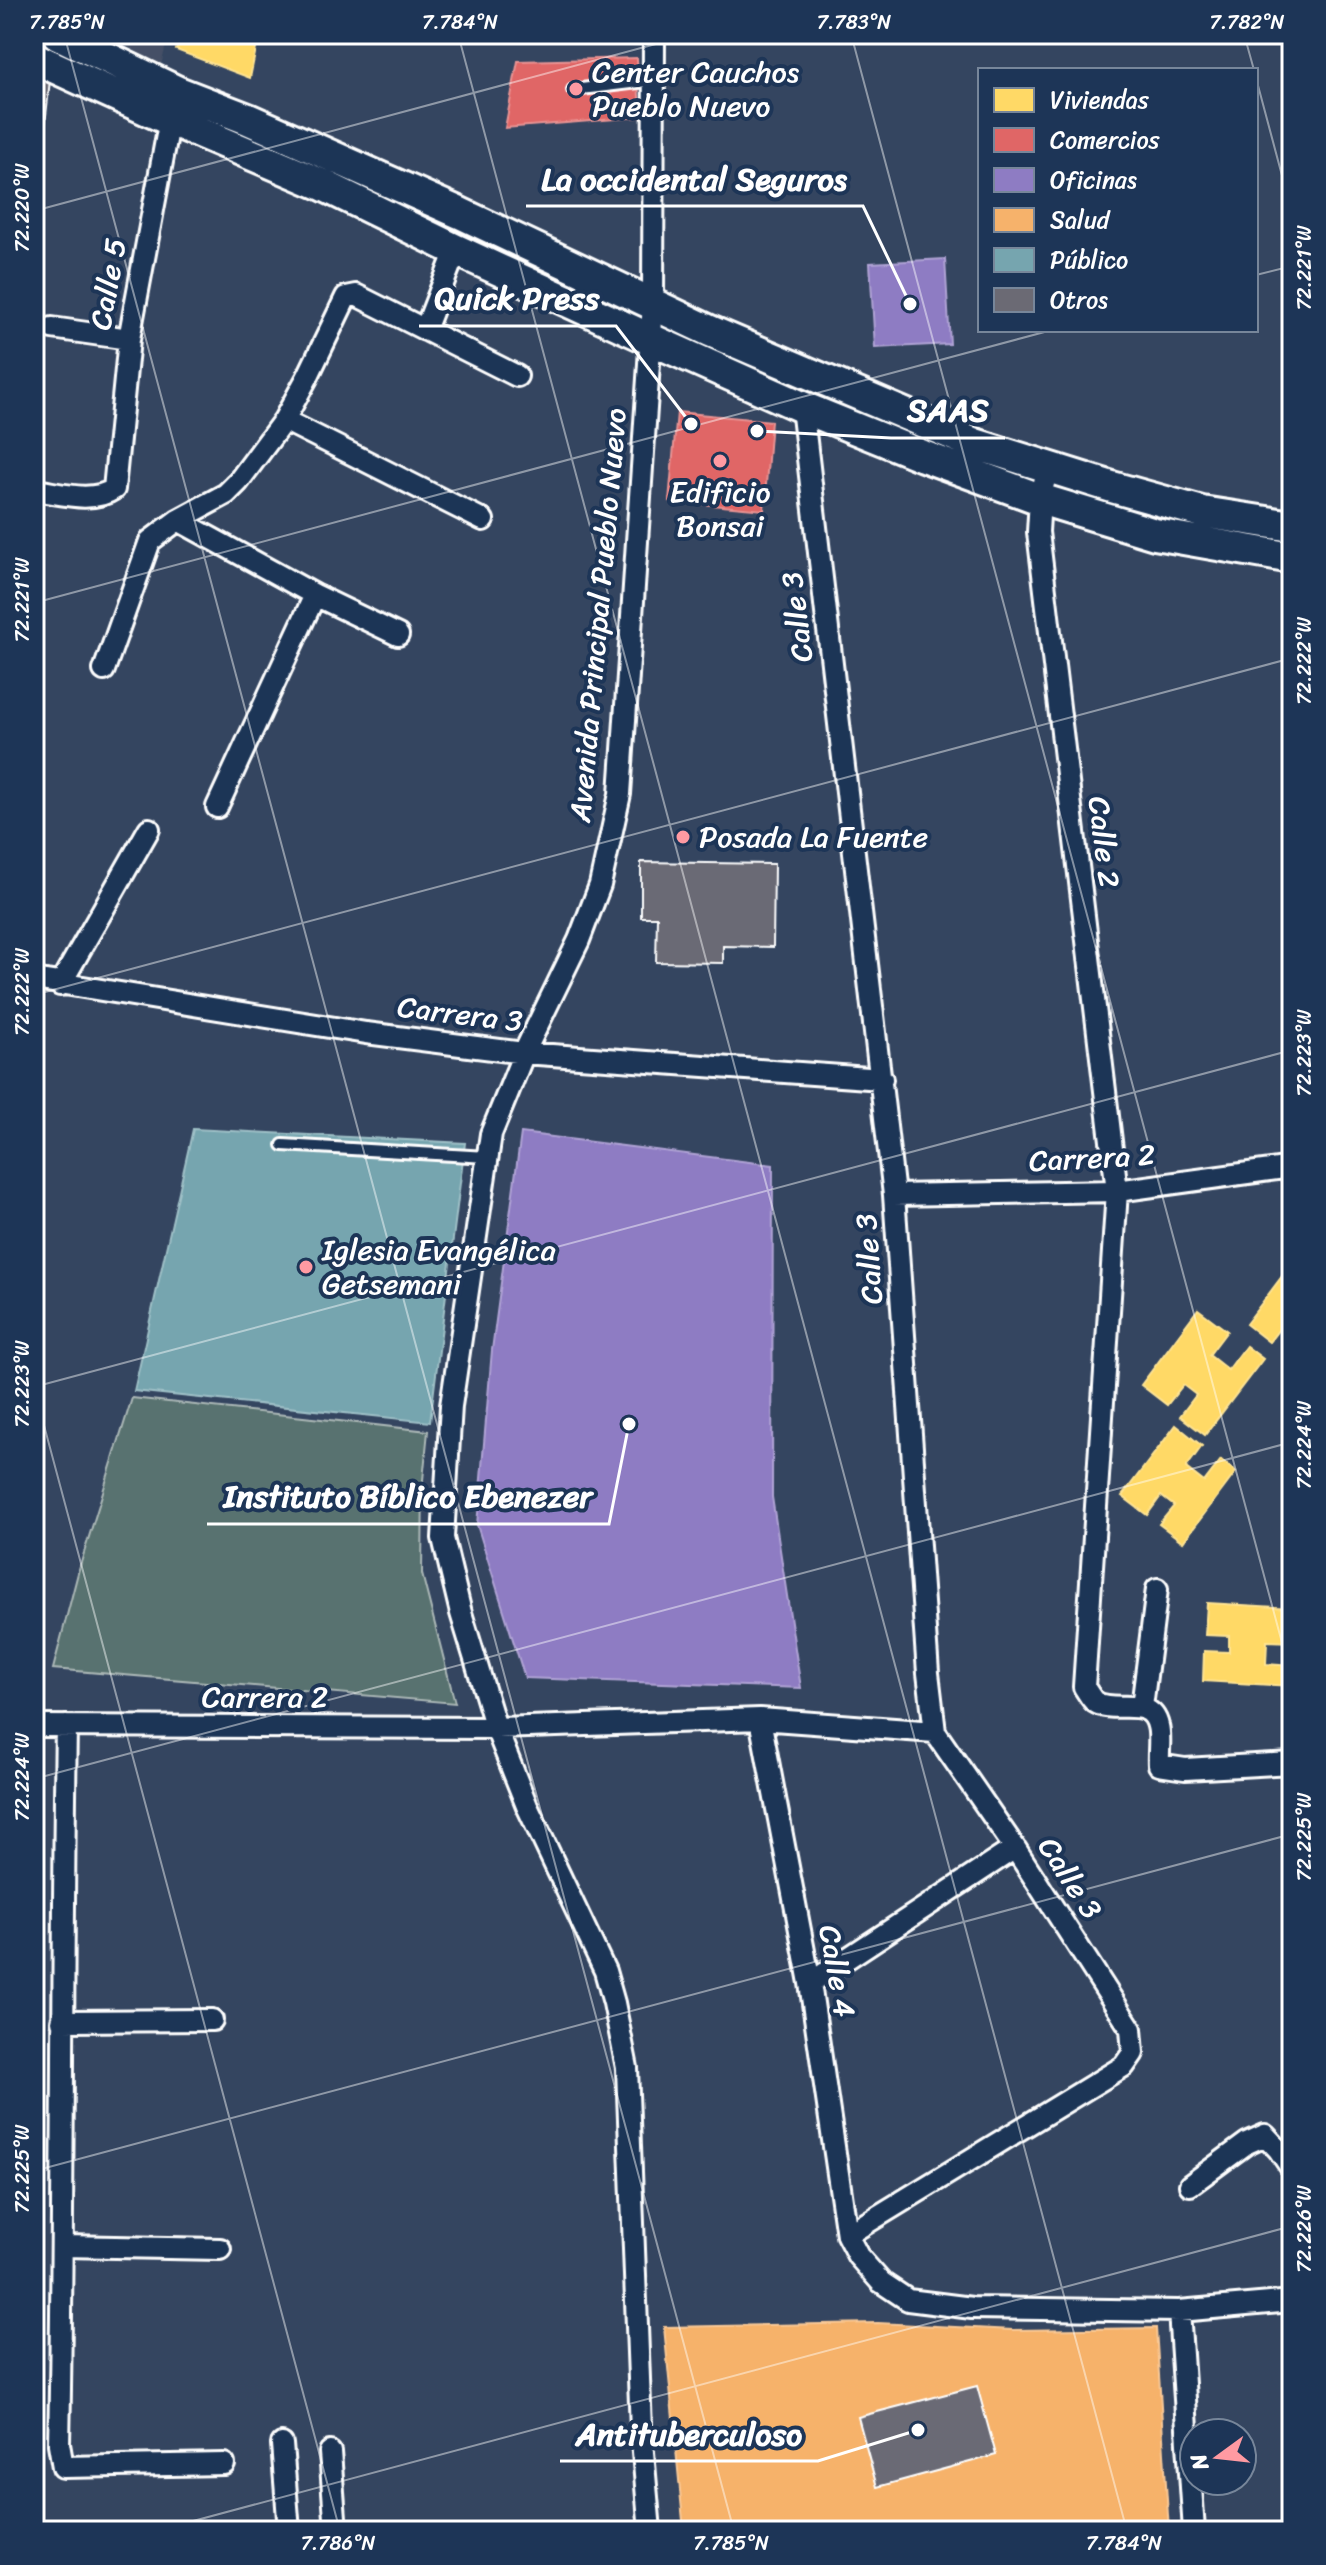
<svg xmlns="http://www.w3.org/2000/svg" width="1326" height="2565" font-family="Sriracha,sans-serif">
	<style>
		.built { fill: #445066 }
		.green { fill: #58726f; stroke: #acb8b7; stroke-width: 2 }
		.homes { fill: #ffd966; stroke: #ffe494; stroke-width: 2 }
		.shops { fill: #e06666; stroke: #e99494; stroke-width: 2 }
		.offices { fill: #8e7cc3; stroke: #b0a3d5; stroke-width: 2 }
		.health { fill: #f6b26b; stroke: #f9c997; stroke-width: 2 }
		.public { fill: #76a5af; stroke: #9fc0c7; stroke-width: 2 }
		.building { fill: #6b6a74; stroke: #fff; stroke-width: 2 }
		.lines { fill: none; stroke-linecap: round; stroke-linejoin: round }
		.lane-casing { stroke: #fff; stroke-width: 16 }
		.street-casing { stroke: #fff; stroke-width: 26 }
		.secondary-casing { stroke: #fff; stroke-width: 36 }
		.lane { stroke: #1d3557; stroke-width: 10 }
		.street { stroke: #1d3557; stroke-width: 20 }
		.secondary { stroke: #1d3557; stroke-width: 30 }
		.ticks { fill: none; stroke: #fff; stroke-width: 2; stroke-opacity: 0.45 }
		.poi-dot { fill: #ff9aa2; stroke: #1d3557; stroke-width: 3 }
		.labels { text-anchor: middle; stroke-width: 8; stroke-linejoin: round; paint-order: stroke }
		.poi-label { font-size: 30px; fill: #fff; stroke: #1d3557; text-anchor: start }
		.street-label { font-size: 30px; fill: #fff; stroke: #1d3557 }
		.leader { fill: none; stroke: #fff; stroke-width: 3 }
		.callout-dot { fill: #fff; stroke: #1d3557; stroke-width: 3 }
		.callout-label { font-size: 32px; text-anchor: middle; font-weight: bold; fill: #fff; stroke: #1d3557; stroke-width: 8; stroke-linejoin: round; paint-order: stroke }
		.neatline { fill: none; stroke: #fff; stroke-width: 3 }
		.ticks-label { font-size: 20px; text-anchor: middle; fill: #fff }
	</style>
	<rect width="100%" height="100%" fill="#344560"/>
	<filter id="ink" filterUnits="userSpaceOnUse"><feTurbulence type="fractalNoise" baseFrequency=".0125" numOctaves="2"/><feDisplacementMap in="SourceGraphic" scale="16" xChannelSelector="R" yChannelSelector="G"/><feConvolveMatrix kernelMatrix="1 2 1 2 8 2 1 2 1" color-interpolation-filters="sRGB"/></filter>
	<g filter="url(#ink)">
		<path class="built" d="M104,34H169L161,65Z"/>
		<path class="green" d="M132,1398L428,1431L423,1480L422,1574L455,1703L53,1669L79,1569Z"/>
		<path class="homes" d="M180,34H259L250,78L176,50Z
			M1292,1263V1330L1283,1324L1269,1342L1246,1324Z
			M1198,1309L1227,1331L1209,1355L1228,1370L1246,1346L1263,1359L1205,1435L1180,1416L1196,1395L1183,1385L1167,1405L1141,1385Z
			M1176,1425L1202,1446L1186,1468L1204,1482L1221,1460L1236,1472L1183,1542L1159,1524L1174,1506L1161,1496L1147,1515L1122,1496Z
			M1207,1603L1292,1608V1642L1267,1641L1266,1664L1292,1666V1686L1203,1681L1204,1651L1229,1652V1636L1205,1635Z
			M376,2522L375,2531H356V2523Z"/>
		<path class="shops" d="M637,58L640,117L505,128L518,61Z
			M677,412L771,421L764,510L669,501Z"/>
		<path class="offices" d="M945,259L950,344L875,348L870,263Z
			M521,1133L773,1165L772,1497L801,1688L525,1678L477,1525L492,1350Z"/>
		<path class="health" d="M878,2323L1013,2330L1156,2328L1169,2531H684L664,2327Z"/>
		<path class="public" d="M193,1129L465,1143L430,1422L134,1391Z"/>
		<path class="building" d="M34,72L50,80L35,214H34Z
			M641,862L774,864L773,947L723,946V963L656,962L657,917H641Z
			M977,2386L996,2455L877,2487L858,2417Z"/>
		<g class="lines">
			<defs>
				<path id="lane" d="M573,90L655,80
					M283,1145L487,1157"/>
				<path id="street" d="M52,328L129,339
					M425,330L456,250
					M802,407L894,1195L928,1673L935,1732L1015,1848L1131,2029L1133,2053L1124,2066L847,2235
					M284,420L483,520
					M1048,467L1040,499L1038,532L1117,1191L1084,1687C1087,1691 1091,1699 1095,1702C1115,1715 1151,1694 1158,1726C1161,1737 1158,1753 1159,1765L1185,1769L1292,1763
					M34,490C59,493 92,504 114,489L129,339L172,108
					M178,520L315,595L398,635
					M104,670L150,541L178,520L226,494L238,482L284,420L307,378L346,297L356,295L517,376
					M217,807L315,595
					M34,979L366,1033L524,1053L882,1079
					M60,985L149,829
					M894,1195L1117,1191L1292,1167
					M1142,1707L1157,1589
					M760,1719L810,1983L847,2235L858,2256L881,2282L908,2300L972,2308L1179,2311L1292,2301
					M34,1726L496,1728L760,1719L935,1732
					M66,1726C62,1966 64,2205 59,2444L63,2467L224,2464
					M810,1983L1015,1848
					M62,2021L212,2020
					M1190,2185L1247,2143L1265,2135L1279,2150L1292,2169
					M63,2246L220,2249
					M1179,2311L1194,2531
					M282,2444L289,2531
					M330,2452L336,2531
					M650,2531L641,2430L627,2068L614,2003L605,1971L527,1806L496,1728L461,1613L443,1538L451,1406L491,1134L524,1053L579,940L600,885L620,794L653,304L654,34"/>
				<path id="secondary" d="M58,34L178,92L248,119L460,213L710,331L975,444L1112,487L1202,512L1292,526
					M34,58L168,119L323,185L456,250L650,339L802,407L923,456L1040,499L1155,534L1292,558"/>
			</defs>
			<use href="#lane" class="lane-casing"/>
			<use href="#street" class="street-casing"/>
			<use href="#secondary" class="secondary-casing"/>
			<use href="#lane" class="lane"/>
			<use href="#street" class="street"/>
			<use href="#secondary" class="secondary"/>
		</g>
	</g>
	<path class="ticks" d="M64,34L734,2531M458,34L1127,2531M851,34L1292,1680M1244,34L1254,70M1256,78L1292,213M34,211L693,34M1256,275L1292,266M34,603L1052,330M34,995L1292,658M34,1387L1292,1050M34,1388L340,2531M34,1779L1292,1442M34,2171L1292,1834M156,2531L1292,2226"/>
	<g class="poi-dot">
		<circle cx="576" cy="89" r="8"/>
		<circle cx="720" cy="461" r="8"/>
		<circle cx="683" cy="837" r="8"/>
		<circle cx="306" cy="1267" r="8"/>
	</g>
	<g class="labels">
		<g class="poi-label">
			<text x="592" y="82">Center Cauchos<tspan x="592" dy="34">Pueblo Nuevo</tspan></text>
			<text x="720" y="502" text-anchor="middle">Edificio<tspan x="720" dy="34">Bonsai</tspan></text>
			<text x="699" y="847">Posada La Fuente</text>
			<text x="322" y="1260">Iglesia Evangélica<tspan x="322" dy="34">Getsemani</tspan></text>
		</g>
		<g class="street-label">
			<text transform="translate(108 284) rotate(-80)" y="10">Calle 5</text>
			<text transform="translate(598 615) rotate(-85)" y="10">Avenida Principal Pueblo Nuevo</text>
			<text transform="translate(797 617) rotate(-97)" y="10">Calle 3</text>
			<text transform="translate(1104 842) rotate(83)" y="10">Calle 2</text>
			<text transform="translate(460 1014) rotate(7)" y="10">Carrera 3</text>
			<text transform="translate(1092 1158) rotate(-3)" y="10">Carrera 2</text>
			<text transform="translate(869 1259) rotate(-94)" y="10">Calle 3</text>
			<text x="265" y="1707">Carrera 2</text>
			<text transform="translate(1070 1878) rotate(57)" y="10">Calle 3</text>
			<text transform="translate(837 1971) rotate(80)" y="10">Calle 4</text>
		</g>
	</g>
	<path class="leader" d="M910 304L863 206H526M691 424L616 326H419M757 431L891 438H1005M629 1424L609 1524H207M918 2430L818 2461H560"/>
	<g class="callout-dot">
		<circle cx="910" cy="304" r="8"/>
		<circle cx="691" cy="424" r="8"/>
		<circle cx="757" cy="431" r="8"/>
		<circle cx="629" cy="1424" r="8"/>
		<circle cx="918" cy="2430" r="8"/>
	</g>
	<g class="callout-label">
		<text x="694" y="190">La occidental Seguros</text>
		<text x="517" y="309">Quick Press</text>
		<text x="948" y="421">SAAS</text>
		<text x="408" y="1507">Instituto Bíblico Ebenezer</text>
		<text x="689" y="2445">Antituberculoso</text>
	</g>
	<rect width="1326" height="2565" fill="none" stroke="#1d3557" stroke-width="88"/>
	<rect x="978" y="68" width="280" height="264" fill="#1d3557" stroke="#77869a" stroke-width="2"/>
	<rect x="994" y="88" width="40" height="24" fill="#ffd966" stroke="#77869a" stroke-width="2"/>
	<text x="1050" y="108" font-size="24" fill="#ffffff">Viviendas</text>
	<rect x="994" y="128" width="40" height="24" fill="#e06666" stroke="#77869a" stroke-width="2"/>
	<text x="1050" y="148" font-size="24" fill="#ffffff">Comercios</text>
	<rect x="994" y="168" width="40" height="24" fill="#8e7cc3" stroke="#77869a" stroke-width="2"/>
	<text x="1050" y="188" font-size="24" fill="#ffffff">Oficinas</text>
	<rect x="994" y="208" width="40" height="24" fill="#f6b26b" stroke="#77869a" stroke-width="2"/>
	<text x="1050" y="228" font-size="24" fill="#ffffff">Salud</text>
	<rect x="994" y="248" width="40" height="24" fill="#76a5af" stroke="#77869a" stroke-width="2"/>
	<text x="1050" y="268" font-size="24" fill="#ffffff">Público</text>
	<rect x="994" y="288" width="40" height="24" fill="#6b6a74" stroke="#77869a" stroke-width="2"/>
	<text x="1050" y="308" font-size="24" fill="#ffffff">Otros</text>
	<g transform="translate(1218 2457) rotate(255)"><circle r="38" fill="#1d3557" stroke="#77869a" stroke-width="2"/>
	<path d="M0-6L14 30L0 20L-14 30Z" fill="#ff9aa2"/>
	<text y="-12" font-size="22" font-weight="bold" text-anchor="middle" fill="#ffffff">N</text>
	</g>
	<rect x="44" y="44" width="1238" height="2477" class="neatline"/>
	<g class="ticks-label">
		<text x="67" y="29">7.785°N</text>
		<text x="460" y="29">7.784°N</text>
		<text x="854" y="29">7.783°N</text>
		<text x="1247" y="29">7.782°N</text>
		<text transform="translate(22 208) rotate(-90)" y="7">72.220°W</text>
		<text transform="translate(1304 268) rotate(-90)" y="7">72.221°W</text>
		<text transform="translate(22 600) rotate(-90)" y="7">72.221°W</text>
		<text transform="translate(1304 661) rotate(-90)" y="7">72.222°W</text>
		<text transform="translate(22 992) rotate(-90)" y="7">72.222°W</text>
		<text transform="translate(1304 1053) rotate(-90)" y="7">72.223°W</text>
		<text transform="translate(22 1384) rotate(-90)" y="7">72.223°W</text>
		<text transform="translate(1304 1445) rotate(-90)" y="7">72.224°W</text>
		<text transform="translate(22 1777) rotate(-90)" y="7">72.224°W</text>
		<text transform="translate(1304 1837) rotate(-90)" y="7">72.225°W</text>
		<text transform="translate(22 2169) rotate(-90)" y="7">72.225°W</text>
		<text transform="translate(1304 2229) rotate(-90)" y="7">72.226°W</text>
		<text x="338" y="2550">7.786°N</text>
		<text x="731" y="2550">7.785°N</text>
		<text x="1124" y="2550">7.784°N</text>
	</g>
</svg>
